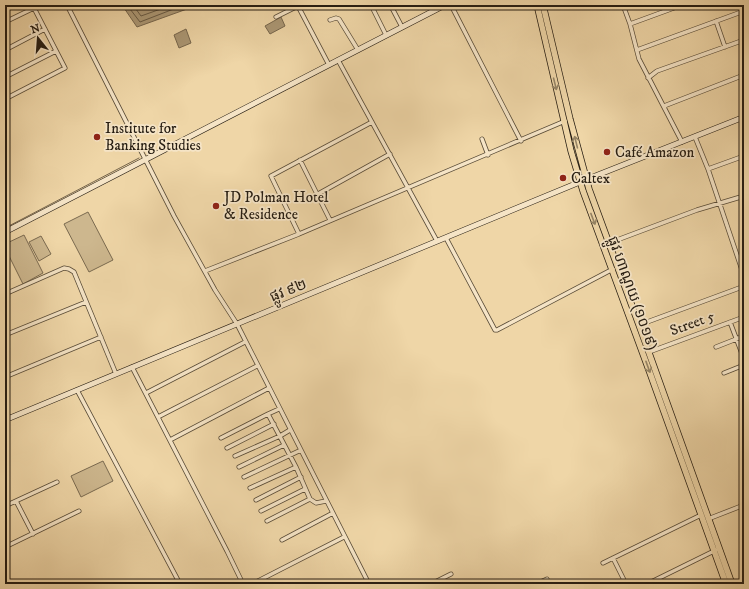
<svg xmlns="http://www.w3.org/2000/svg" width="749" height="589" font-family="'IM FELL DW Pica','Noto Sans Khmer',serif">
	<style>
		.green { fill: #cdb78e; stroke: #7a6a50 }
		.water { fill: #ab9774; stroke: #76664d }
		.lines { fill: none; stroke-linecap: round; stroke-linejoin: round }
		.shore { stroke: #685a43; stroke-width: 1 }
		.stream { stroke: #76664d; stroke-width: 1 }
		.street-casing { stroke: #584b37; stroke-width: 5 }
		.secondary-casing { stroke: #261d12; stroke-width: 6 }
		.primary-casing { stroke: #261d12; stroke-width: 7 }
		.street { stroke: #f5e4c6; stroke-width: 3.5 }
		.secondary { stroke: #f5e4c6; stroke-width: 5 }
		.primary { stroke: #efd6a7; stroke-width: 5.5 }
		.oneway { stroke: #958364 }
		.poi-dot { fill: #8f2418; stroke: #f5e4c6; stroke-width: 1.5 }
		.labels { text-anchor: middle; stroke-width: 3.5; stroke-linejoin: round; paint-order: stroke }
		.poi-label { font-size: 15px; fill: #261d12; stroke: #f5e4c6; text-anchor: start }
		.street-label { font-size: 15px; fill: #261d12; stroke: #f5e4c6 }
	</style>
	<rect width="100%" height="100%" fill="#efd6a7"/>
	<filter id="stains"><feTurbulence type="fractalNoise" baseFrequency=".005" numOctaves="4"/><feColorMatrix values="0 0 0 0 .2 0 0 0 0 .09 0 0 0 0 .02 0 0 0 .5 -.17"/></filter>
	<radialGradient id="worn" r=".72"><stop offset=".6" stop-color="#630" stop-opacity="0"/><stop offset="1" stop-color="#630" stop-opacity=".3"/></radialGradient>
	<path class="green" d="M88,212L113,260L89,272L64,224Z
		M24,235L43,273L23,284L5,248V244Z
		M41,236L51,254L39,261L29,242Z
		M103,461L113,481L81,497L71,476Z"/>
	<path class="water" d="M122,5H189L187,9L137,27Z
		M281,17L285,26L270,34L265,26Z
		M186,29L191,43L179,48L174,35Z"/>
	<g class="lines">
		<path class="shore" d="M127,5L140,22L184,5
			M133,5L141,16L172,5"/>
		<path class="stream" d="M5,228L139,158"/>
		<defs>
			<path id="street" d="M67,5L174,216L215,290L237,324L369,584
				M371,5L386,35
				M451,5L521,141
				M623,5L630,24L639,59L682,142
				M392,8L402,27
				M276,17L296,7L299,8L329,65
				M330,20L336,18L339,19L358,50
				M716,21L725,47
				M5,22L34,8L65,68L5,99
				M630,24L682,5
				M5,50L45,29
				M637,50L744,11
				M338,60L437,241
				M5,77L56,51
				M648,78L657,71L744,40
				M664,106L744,75
				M695,137L708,169L744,276
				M482,139L488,155
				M300,160L330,220
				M708,169L744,156
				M318,194L390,154
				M299,234L271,176L372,122
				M446,238L495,330H497L613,269
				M609,243L697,210L744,196
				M205,271L299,234L565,121
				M5,294L64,268L69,269L74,272L116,374
				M730,322L744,359
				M639,325L742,287
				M5,335L86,302
				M716,347L744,336
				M649,352L744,317
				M132,367L227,551L243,584
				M724,373L744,365
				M5,377L101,337
				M77,390L180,584
				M146,393L245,342
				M5,408L9,418
				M268,414L279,409
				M158,417L257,366
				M221,438L268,414L296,467L310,499L316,503L326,501
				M170,440L269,388
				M227,448L274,424
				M235,456L280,436L290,430
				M239,467L284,445
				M244,477L301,450
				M250,488L296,467
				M256,500L301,477
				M16,501L33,534
				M5,506L57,482
				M261,511L305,489
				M708,519L744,505
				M267,521L310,499
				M282,540L333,513
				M5,547L79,511
				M613,558L626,584
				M603,563L701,515
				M499,582L500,584
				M9,584L11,583
				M252,584L344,537
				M431,584L451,574
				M536,584L547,579
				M647,584L716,550"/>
			<path id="secondary" d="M5,232L445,5
				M5,420L580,182L744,117"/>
			<path id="primary" d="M537,5L571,151L583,191L650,373L726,584
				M543,5L570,119L589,189L639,325L732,584"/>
		</defs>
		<use href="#street" class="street-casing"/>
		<use href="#secondary" class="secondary-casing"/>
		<use href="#primary" class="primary-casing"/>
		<use href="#street" class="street"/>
		<use href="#secondary" class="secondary"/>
		<use href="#primary" class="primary"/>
	</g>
	<defs><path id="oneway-shaft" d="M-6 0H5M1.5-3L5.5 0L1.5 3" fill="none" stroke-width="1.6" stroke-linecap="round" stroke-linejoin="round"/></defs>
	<g class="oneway">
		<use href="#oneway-shaft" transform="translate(555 84) rotate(76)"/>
		<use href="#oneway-shaft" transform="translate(576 142) rotate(-104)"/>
		<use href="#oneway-shaft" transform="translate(593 219) rotate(69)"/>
		<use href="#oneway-shaft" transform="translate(648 367) rotate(70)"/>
	</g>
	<g class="poi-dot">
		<circle cx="97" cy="137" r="4"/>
		<circle cx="607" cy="152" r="4"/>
		<circle cx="563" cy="178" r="4"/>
		<circle cx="216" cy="206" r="4"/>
	</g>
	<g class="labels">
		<g class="poi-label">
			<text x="105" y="133">Institute for<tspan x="105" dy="17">Banking Studies</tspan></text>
			<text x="615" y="157">Café Amazon</text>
			<text x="571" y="183">Caltex</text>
			<text x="224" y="202">JD Polman Hotel<tspan x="224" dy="17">&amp; Residence</tspan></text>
		</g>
		<g class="street-label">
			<text transform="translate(288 290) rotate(-22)" y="5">ផ្លូវ ៩២</text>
			<text transform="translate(633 293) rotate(70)" y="5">ផ្លូវ ហាណូយ (១០១៩)</text>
			<text transform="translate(692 323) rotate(-20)" y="5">Street 5</text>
		</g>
	</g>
	<rect width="749" height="589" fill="none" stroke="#efd6a7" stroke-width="20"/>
	<rect x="6" y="6" width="737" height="577" fill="none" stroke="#261d12" stroke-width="2"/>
	<rect x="10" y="10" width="729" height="569" fill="none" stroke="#261d12"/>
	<g transform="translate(38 38) rotate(343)" stroke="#f5e4c6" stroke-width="3" paint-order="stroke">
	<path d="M0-3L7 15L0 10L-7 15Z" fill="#261d12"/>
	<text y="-6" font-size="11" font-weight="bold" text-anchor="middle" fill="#261d12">N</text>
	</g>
	<rect width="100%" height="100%" filter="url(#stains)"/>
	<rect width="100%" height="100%" fill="url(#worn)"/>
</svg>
